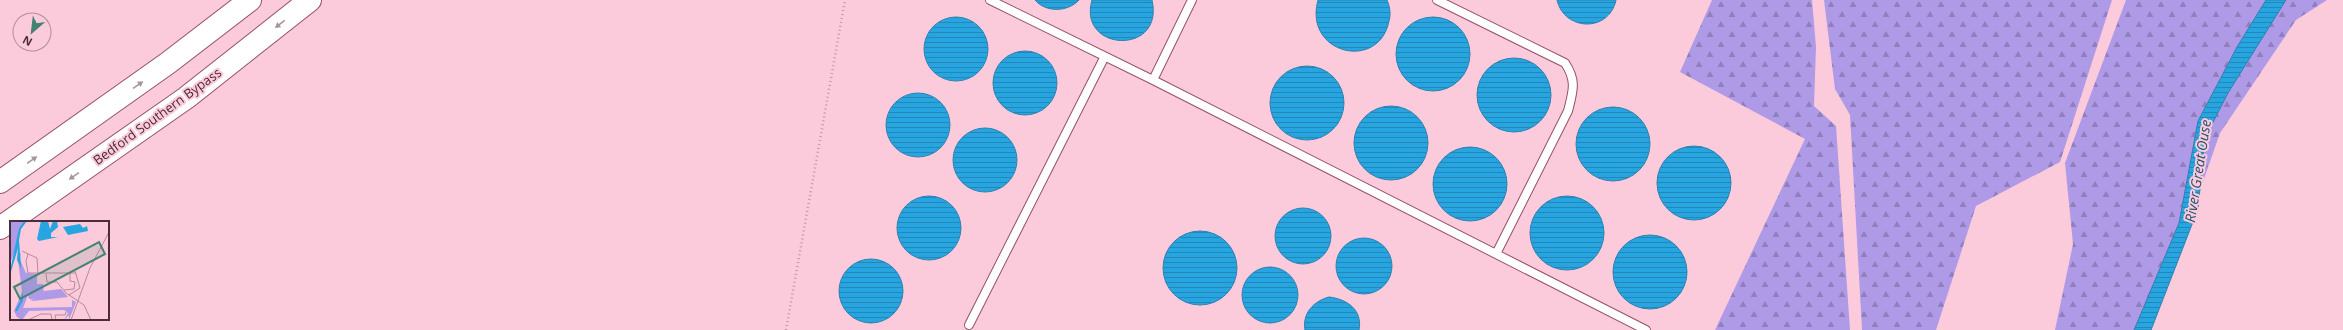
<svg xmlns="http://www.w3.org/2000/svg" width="2343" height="330" font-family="'Open Sans',sans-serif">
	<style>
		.forest { fill: url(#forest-firs) }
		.water { fill: url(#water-rules); stroke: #3181ae }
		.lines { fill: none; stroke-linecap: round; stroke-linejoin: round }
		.service-casing { stroke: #95506b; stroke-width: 10 }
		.trunk-casing { stroke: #95506b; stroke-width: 24 }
		.path { stroke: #c297a6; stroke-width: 2.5; stroke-dasharray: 1 3; stroke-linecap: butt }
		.service { stroke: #fff; stroke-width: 8 }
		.trunk { stroke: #fff; stroke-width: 22 }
		.oneway { fill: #a5969b }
		.labels { text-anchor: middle; stroke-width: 4; stroke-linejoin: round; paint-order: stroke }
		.street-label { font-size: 13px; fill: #4b2c37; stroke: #fbcadb }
		.water-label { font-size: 14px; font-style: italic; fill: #23526b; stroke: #fbcadb }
		.inset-river { fill: none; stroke: #26a5e1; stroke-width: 2 }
		.inset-road { fill: none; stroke: #b58b99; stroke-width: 1 }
		.view { fill: #428373; fill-opacity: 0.15; stroke: #428373; stroke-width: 2 }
		.inset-edge { fill: none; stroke: #4b2c37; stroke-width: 2 }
	</style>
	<defs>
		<pattern id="forest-firs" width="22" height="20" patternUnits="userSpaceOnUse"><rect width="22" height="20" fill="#af9ae8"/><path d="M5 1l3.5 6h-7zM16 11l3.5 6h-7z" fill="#907ebd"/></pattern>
		<pattern id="water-rules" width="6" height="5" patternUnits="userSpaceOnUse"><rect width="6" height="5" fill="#26a5e1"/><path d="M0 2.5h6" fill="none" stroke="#2387b7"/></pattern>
	</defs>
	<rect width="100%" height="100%" fill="#fbcadb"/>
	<path class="forest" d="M1712,0H1812L1816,47L1814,106L1836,126L1850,330H1715L1805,139L1680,72Z
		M1824,0H2112L2060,162L1976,206L1936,330H1862L1850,115L1835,89Z
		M2126,0H2327L2296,20L2220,133L2151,330H2055L2073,244L2065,163Z"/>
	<path class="water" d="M1035,0H1079C1068,12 1046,13 1035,0Z
		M1092,0H1152C1165,56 1077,52 1092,0Z
		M1318,0H1387C1390,7 1391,14 1389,21C1379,72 1303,54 1318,0Z
		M1557,0H1616C1609,33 1564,31 1557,0Z
		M2266,0H2286L2228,93L2205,138L2198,209L2151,330H2134L2179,223L2198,121L2237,47Z
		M1396 54a37 37 0 1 1 74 0a37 37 0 1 1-74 0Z
		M924 49a32 32 0 1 1 64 0a32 32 0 1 1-64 0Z
		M993 83a32 32 0 1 1 64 0a32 32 0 1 1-64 0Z
		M1477 95a37 37 0 1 1 74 0a37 37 0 1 1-74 0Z
		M1270 103a37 37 0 1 1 74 0a37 37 0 1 1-74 0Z
		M886 125a32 32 0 1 1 64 0a32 32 0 1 1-64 0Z
		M1354 143a37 37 0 1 1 74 0a37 37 0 1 1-74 0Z
		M1576 144a37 37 0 1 1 74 0a37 37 0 1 1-74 0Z
		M953 160a32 32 0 1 1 64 0a32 32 0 1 1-64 0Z
		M1657 183a37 37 0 1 1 74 0a37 37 0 1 1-74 0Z
		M1433 184a37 37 0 1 1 74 0a37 37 0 1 1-74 0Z
		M1530 233a37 37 0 1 1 74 0a37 37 0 1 1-74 0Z
		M897 228a32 32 0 1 1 64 0a32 32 0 1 1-64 0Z
		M1275 236a28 28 0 1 1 56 0a28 28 0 1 1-56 0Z
		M1163 268a37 37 0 1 1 74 0a37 37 0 1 1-74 0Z
		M1613 272a37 37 0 1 1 74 0a37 37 0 1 1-74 0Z
		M1336 266a28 28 0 1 1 56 0a28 28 0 1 1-56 0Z
		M839 291a32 32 0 1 1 64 0a32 32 0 1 1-64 0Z
		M1242 295a28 28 0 1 1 56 0a28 28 0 1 1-56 0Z
		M1329,297C1347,299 1363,310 1359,330H1305C1302,313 1314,301 1329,297Z"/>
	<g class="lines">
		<defs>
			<path id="service" d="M990,0L1153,80L1646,330
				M1437,0L1565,63C1577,81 1573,91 1568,111L1496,254
				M1153,80L1192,0
				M969,325L1104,58"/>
			<path id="trunk" d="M0,182L168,63L250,0
				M0,228L186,98L310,0"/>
		</defs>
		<use href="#service" class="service-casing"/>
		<use href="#trunk" class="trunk-casing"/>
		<path class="path" d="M786,330L845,0"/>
		<use href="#service" class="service"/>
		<use href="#trunk" class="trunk"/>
	</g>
	<defs><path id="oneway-solid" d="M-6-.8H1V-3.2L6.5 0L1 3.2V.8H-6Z"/></defs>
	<g class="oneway">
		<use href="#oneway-solid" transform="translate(280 24) rotate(142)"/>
		<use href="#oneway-solid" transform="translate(138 85) rotate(-35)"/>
		<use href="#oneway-solid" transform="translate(32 160) rotate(-35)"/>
		<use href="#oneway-solid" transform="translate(74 176) rotate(145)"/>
	</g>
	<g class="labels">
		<g class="street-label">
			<text transform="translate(157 116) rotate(-36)" y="5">Bedford Southern Bypass</text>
		</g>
		<g class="water-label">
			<text transform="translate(2198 171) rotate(-81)" y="5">River Great Ouse</text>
		</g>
	</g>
	<g transform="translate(10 221)">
		<rect width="99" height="99" fill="#fbcadb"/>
		<path d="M11,31L10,39L16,52L27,53V63H33L34,73V70L51,68L58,76L23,80L20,79L24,78H19L18,74L13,87L62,86V79L66,81L59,99V94L54,99L58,92L54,89L19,90L12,99L7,96L4,90L12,71L8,39Z" fill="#af9ae8"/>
		<path d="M1,0H14L9,7L7,25L0,42Z" fill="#af9ae8"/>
		<path d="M14,0H17L11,8L9,19L13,71V79L10,83L13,70L11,47L7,39L8,27L0,54V50L9,7ZM31,0H38L40,8L43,0H47L48,6L41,12V16H48L29,20L27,18ZM70,3L73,7L77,5L78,10L58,14L53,6Z" fill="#26a5e1"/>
		<path class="inset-river" d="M6,90L12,79"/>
		<path class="inset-road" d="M12,30L27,37L28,53M18,33L16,40L18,52H65M36,53L37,61H47L56,72L74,84L81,99M54,69L64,68L65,61L60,60V52M59,74L70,67L65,50M18,99L31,93H41L42,99M46,99L45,94H55L56,91M61,99L80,47L99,11"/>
		<path class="view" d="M89,21L95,33L10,78L4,66Z"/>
		<rect width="99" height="99" class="inset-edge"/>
	</g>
	<g transform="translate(32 32) rotate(208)"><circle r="19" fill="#fbcadb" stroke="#b58b99"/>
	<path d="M0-3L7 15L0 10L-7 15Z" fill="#428373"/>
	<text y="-6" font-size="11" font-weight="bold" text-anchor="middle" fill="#4b2c37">N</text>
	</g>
</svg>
